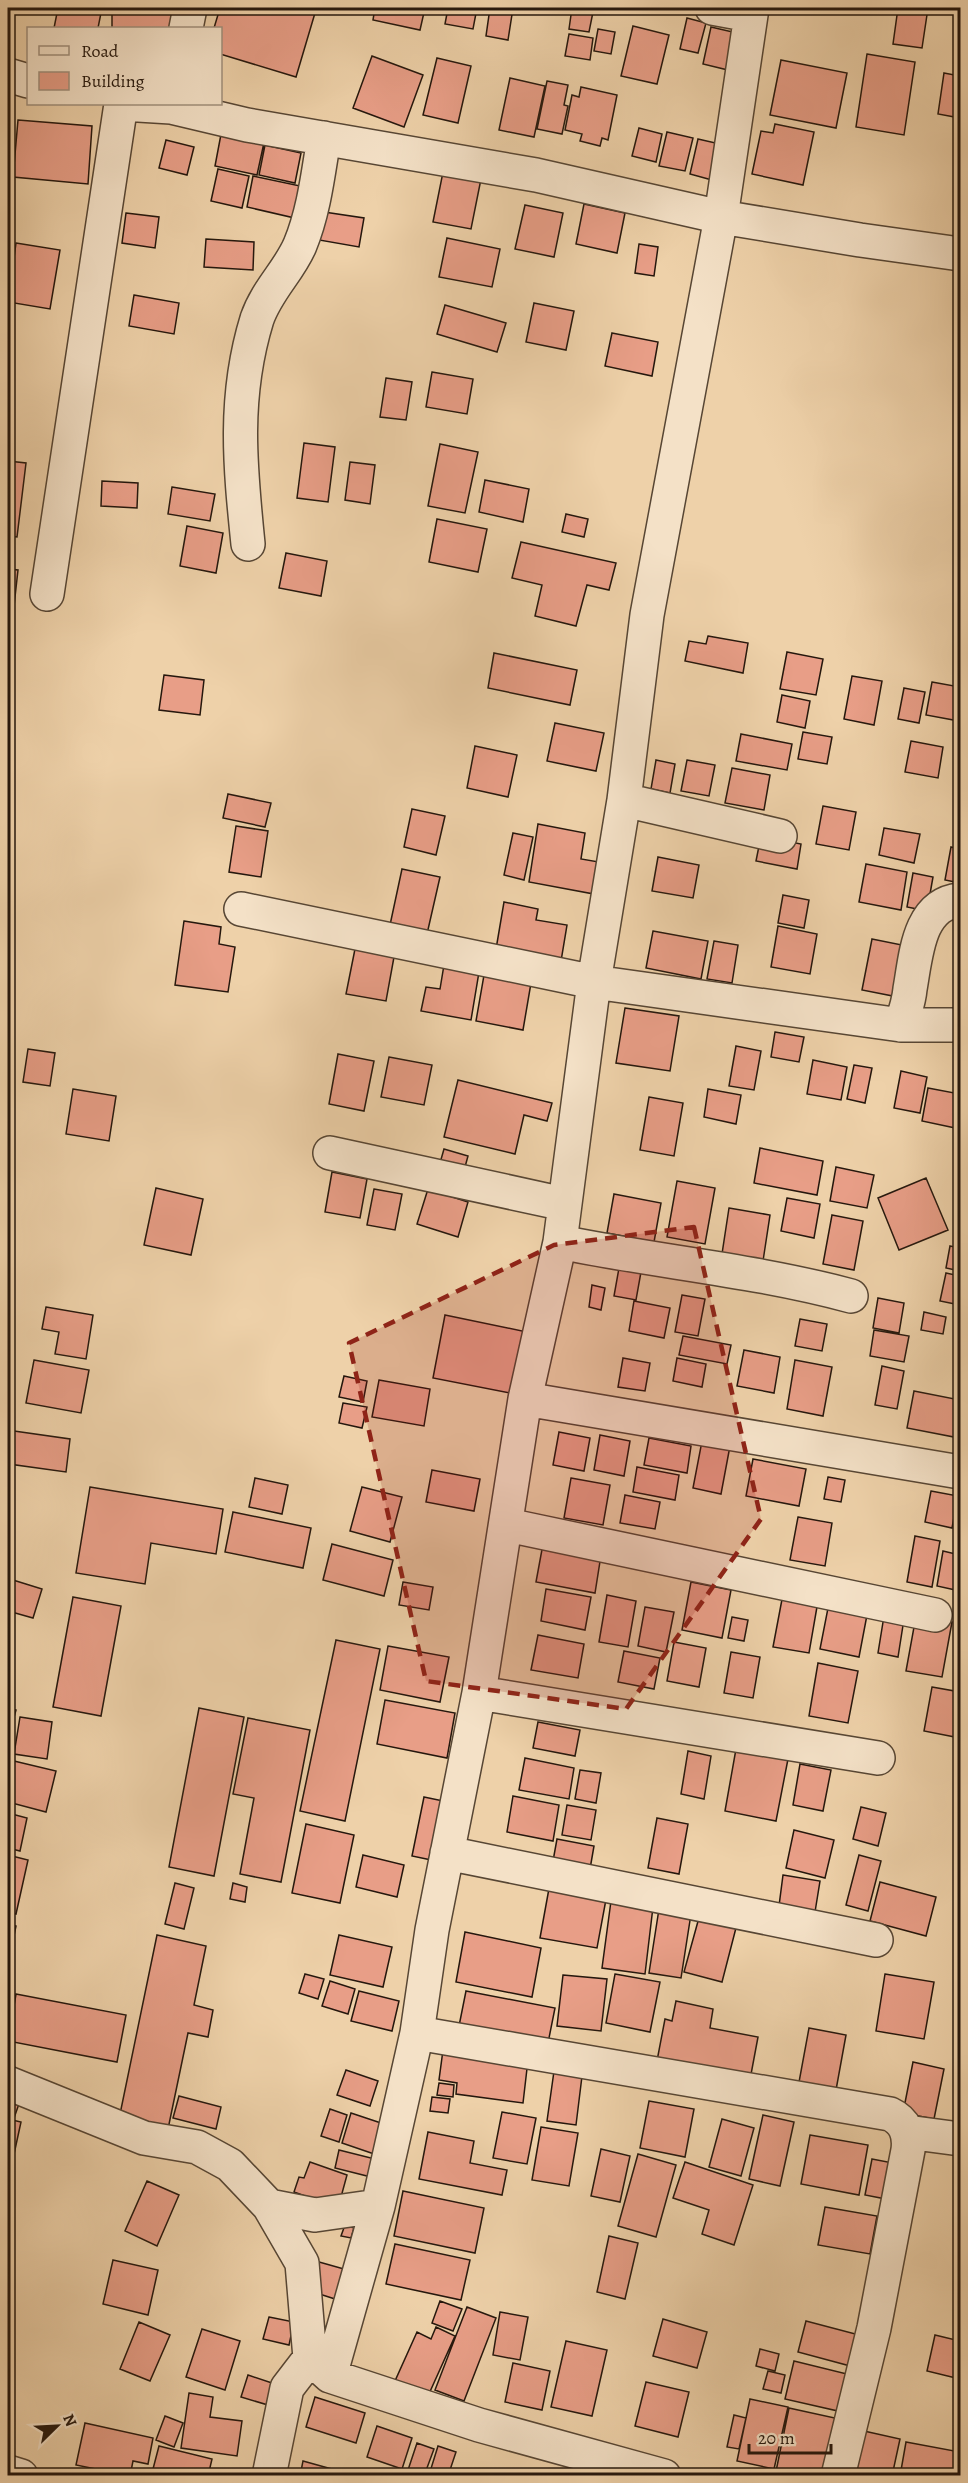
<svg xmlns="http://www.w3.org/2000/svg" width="968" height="2483" font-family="Alegreya,serif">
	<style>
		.building { fill: #e89e87; stroke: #25170d; stroke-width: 1.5 }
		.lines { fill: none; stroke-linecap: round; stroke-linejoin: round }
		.minor-casing { stroke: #574634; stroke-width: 36 }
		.minor { stroke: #f4e1c7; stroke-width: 33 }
		.marked { fill: #8f2418; fill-opacity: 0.2; stroke: #8f2418; stroke-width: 4.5; stroke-dasharray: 12 8; stroke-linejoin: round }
	</style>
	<rect width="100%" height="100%" fill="#eed1a9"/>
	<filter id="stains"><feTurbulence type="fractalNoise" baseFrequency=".00333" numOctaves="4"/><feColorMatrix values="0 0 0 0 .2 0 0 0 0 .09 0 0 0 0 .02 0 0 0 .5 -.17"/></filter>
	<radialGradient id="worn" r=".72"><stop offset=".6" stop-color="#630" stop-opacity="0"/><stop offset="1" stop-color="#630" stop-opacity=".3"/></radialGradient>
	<path class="building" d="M58,8H102L98,28H54Z
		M112,8H176V28H112Z
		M220,8H295L315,13L296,77L220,54V28H214Z
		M375,8H425L420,30L373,20Z
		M448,8H477L473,29L445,24Z
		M490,8H513L508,40L486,36Z
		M572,8L593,12L589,32L569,29Z
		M898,8H928L922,48L893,44Z
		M687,18L706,23L698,53L680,49Z
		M633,26L669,35L657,84L621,76Z
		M711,27L737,33L728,70L703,64Z
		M598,29L615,32L611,54L594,51Z
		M569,34L593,38L590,60L565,56Z
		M867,54L915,62L904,135L856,127Z
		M372,56L423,75L404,127L353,108Z
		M437,58L471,66L458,123L423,115Z
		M781,60L847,73L836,128L770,115Z
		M944,73L960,76V118L938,114Z
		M510,78L545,86L534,137L499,130Z
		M547,81L568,85L564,105L568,106L562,134L537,129Z
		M581,87L617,95L608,140L602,138L600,146L580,141L582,134L565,130L572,95L579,97Z
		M18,120L92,126L88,184L13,177Z
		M775,124L814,132L803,185L752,174L761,131L773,133Z
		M639,128L662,134L656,162L632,156Z
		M222,129L265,138L257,175L215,166Z
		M667,132L693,138L685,171L659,166Z
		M698,139L720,144L712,180L690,174Z
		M166,140L194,147L187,175L159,168Z
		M265,145L301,153L295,183L259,175Z
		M218,169L249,176L242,208L211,201Z
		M443,172L481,179L471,229L433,222Z
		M253,176L305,187L299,219L247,207Z
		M584,204L625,213L617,253L576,244Z
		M525,205L563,213L554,257L515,249Z
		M324,212L364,218L359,247L319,240Z
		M126,213L159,217L155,248L122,243Z
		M447,238L500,249L492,287L439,277Z
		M206,239L254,242L253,270L204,267Z
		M16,243L60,250L50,309L8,302Z
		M639,244L658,247L654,276L635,273Z
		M134,295L179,303L174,334L129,326Z
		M534,303L574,311L566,350L526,342Z
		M445,305L506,323L497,352L437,334Z
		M612,333L658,342L652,376L605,366Z
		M432,372L473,379L467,414L426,407Z
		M386,378L412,382L406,420L380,417Z
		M304,443L335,447L328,502L297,498Z
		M440,444L478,452L465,513L428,506Z
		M8,461L26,463L17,537L8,536Z
		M350,462L375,465L370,504L345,500Z
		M485,480L529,489L523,522L479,512Z
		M102,481L138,483L137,508L101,506Z
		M172,487L215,494L210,521L168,514Z
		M566,514L588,519L584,537L562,532Z
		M437,519L487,529L478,572L429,562Z
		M187,526L223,533L216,573L180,566Z
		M521,542L616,563L609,590L587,585L576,626L535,616L542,585L512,578Z
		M286,553L327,561L321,596L279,588Z
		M8,569L18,570L14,606L8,605Z
		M708,636L748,643L743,673L685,661L689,641L706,644Z
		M787,652L823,659L816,695L780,689Z
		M494,653L577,670L570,705L488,688Z
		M164,675L204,680L200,715L159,710Z
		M852,676L882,681L874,725L844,719Z
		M932,682L960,687L959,721L926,715Z
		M904,688L925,692L919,723L898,719Z
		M782,695L810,701L805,728L777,722Z
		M555,723L604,733L596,771L547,761Z
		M803,732L832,737L827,764L798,759Z
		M741,734L792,744L787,770L736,761Z
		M911,741L943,747L938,778L905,772Z
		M475,746L517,755L508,797L467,788Z
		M656,760L675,764L670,793L651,789Z
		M687,760L715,765L709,796L681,791Z
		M732,768L770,775L764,810L725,803Z
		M228,794L271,803L265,827L223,818Z
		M823,806L856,812L849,850L816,844Z
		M412,809L445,816L436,855L404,847Z
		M538,824L585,833L581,859L599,862L594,894L529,882Z
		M236,826L268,831L261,877L229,872Z
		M884,828L920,834L914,863L879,855Z
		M513,833L533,837L524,880L504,875Z
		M761,836L801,844L797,869L756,861Z
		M951,847L960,849V883L945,880Z
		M658,857L699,865L693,898L652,891Z
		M866,864L907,872L901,910L859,902Z
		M402,869L440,877L427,934L390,925Z
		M913,873L933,877L927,911L907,907Z
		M783,895L809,900L804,928L778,923Z
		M504,902L538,909L536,920L567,925L560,967L495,955Z
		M184,921L221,927L219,944L235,947L228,992L175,985Z
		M778,926L817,934L810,974L771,967Z
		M653,931L708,941L701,979L646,968Z
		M872,939L907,946L898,997L862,990Z
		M714,941L738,945L732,983L707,979Z
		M355,949L394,957L386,1001L346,994Z
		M444,965L479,972L471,1020L421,1011L426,987L440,989Z
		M484,975L531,983L523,1030L476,1021Z
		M625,1008L679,1016L670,1071L616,1063Z
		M775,1032L804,1037L799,1062L771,1057Z
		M736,1046L761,1051L754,1090L729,1086Z
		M28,1049L55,1053L50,1086L23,1082Z
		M338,1054L374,1061L364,1111L329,1104Z
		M389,1057L432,1065L424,1105L381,1097Z
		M813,1060L847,1067L841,1100L807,1094Z
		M854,1065L872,1068L865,1103L847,1099Z
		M901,1071L927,1077L920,1113L894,1108Z
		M458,1080L552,1103L547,1121L524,1115L515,1154L444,1137Z
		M928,1088L960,1094V1129L922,1121Z
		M73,1089L116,1096L109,1141L66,1134Z
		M708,1089L741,1095L736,1124L704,1117Z
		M649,1097L683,1103L674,1156L640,1150Z
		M760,1148L823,1161L817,1195L754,1183Z
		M444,1149L468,1156L462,1178L438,1170Z
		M836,1167L874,1175L867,1208L830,1201Z
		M332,1172L367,1179L360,1218L325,1212Z
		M926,1178L948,1230L899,1250L878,1198Z
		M677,1181L715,1188L705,1244L667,1237Z
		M156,1188L203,1199L191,1255L144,1245Z
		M374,1189L402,1194L395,1230L367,1225Z
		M428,1189L468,1202L458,1237L417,1224Z
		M614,1194L661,1203L654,1242L607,1233Z
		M787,1198L820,1204L814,1238L781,1231Z
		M729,1208L770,1215L763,1261L722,1254Z
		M832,1215L863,1221L854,1270L823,1264Z
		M950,1246L960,1248V1271L946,1268Z
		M619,1268L641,1272L636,1300L614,1296Z
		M946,1273L960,1276V1305L940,1301Z
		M592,1285L605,1288L601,1310L589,1307Z
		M682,1295L705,1299L698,1336L675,1332Z
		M878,1298L904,1303L899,1333L873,1328Z
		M634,1301L670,1308L664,1338L629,1331Z
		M46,1307L93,1315L86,1359L55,1354L59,1332L42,1329Z
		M924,1312L946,1317L943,1334L921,1330Z
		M445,1315L527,1332L515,1394L433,1378Z
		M800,1319L827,1324L822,1351L795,1346Z
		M874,1330L909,1336L904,1362L870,1356Z
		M683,1336L731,1345L727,1364L679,1355Z
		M744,1350L780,1357L774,1393L737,1386Z
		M623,1358L650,1363L645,1391L618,1387Z
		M677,1358L706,1364L702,1387L673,1381Z
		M34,1360L89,1370L81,1413L26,1403Z
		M795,1360L832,1367L823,1416L787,1409Z
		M882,1366L904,1371L897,1409L875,1405Z
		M344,1376L367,1381L363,1402L339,1397Z
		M379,1380L430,1389L424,1426L372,1417Z
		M914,1391L960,1400L954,1437L907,1428Z
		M343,1403L367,1407L362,1428L339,1423Z
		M14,1431L70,1439L66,1472L9,1464Z
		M559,1432L590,1438L584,1471L553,1465Z
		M600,1435L630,1441L624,1476L594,1470Z
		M649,1438L691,1446L687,1473L644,1465Z
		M702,1441L730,1446L721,1494L693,1488Z
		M753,1459L806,1469L799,1506L746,1496Z
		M637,1467L679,1475L675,1500L633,1492Z
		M432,1470L480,1479L474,1511L426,1502Z
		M828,1477L845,1480L841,1502L824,1499Z
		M255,1478L288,1485L282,1514L249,1507Z
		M571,1478L610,1485L603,1525L564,1518Z
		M90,1487L223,1509L216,1554L151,1543L145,1584L76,1573Z
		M362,1487L402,1497L390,1542L350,1531Z
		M931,1491L958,1496L952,1528L925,1522Z
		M625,1495L660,1502L655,1529L620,1523Z
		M233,1512L311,1528L303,1568L225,1552Z
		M798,1517L832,1523L825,1566L790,1560Z
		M915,1536L940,1541L932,1587L907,1582Z
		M332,1544L393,1560L384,1596L323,1580Z
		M543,1544L601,1555L595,1593L536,1582Z
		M943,1551L960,1555V1591L937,1586Z
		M13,1580L42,1589L33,1618L8,1611Z
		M403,1582L433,1587L429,1610L399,1605Z
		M691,1582L731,1590L722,1638L682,1630Z
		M546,1589L591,1597L585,1630L541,1621Z
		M783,1594L818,1601L809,1653L773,1647Z
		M607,1595L636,1601L628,1647L599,1642Z
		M73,1597L121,1606L101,1716L53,1707Z
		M645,1607L674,1612L666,1652L638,1646Z
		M828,1608L867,1615L859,1657L820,1649Z
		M884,1616L904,1619L898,1657L878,1653Z
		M916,1616L952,1622L942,1677L906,1671Z
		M732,1617L748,1620L744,1641L728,1638Z
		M538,1635L584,1644L578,1678L531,1670Z
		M336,1640L380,1649L345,1821L300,1811Z
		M674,1642L706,1648L699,1687L667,1681Z
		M388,1646L449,1657L440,1702L380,1690Z
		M624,1651L660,1658L654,1689L618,1682Z
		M731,1652L760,1657L753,1698L724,1693Z
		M818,1663L858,1671L848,1723L809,1716Z
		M932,1687L960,1692V1738L924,1731Z
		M385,1700L455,1713L447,1758L377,1744Z
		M8,1708L16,1710L8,1739Z
		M199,1708L244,1717L214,1876L169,1867Z
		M20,1717L52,1722L47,1759L14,1754Z
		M248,1718L310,1730L281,1882L240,1874L254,1798L233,1794Z
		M538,1722L580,1730L575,1756L533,1748Z
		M736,1749L788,1759L776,1821L725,1811Z
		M688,1751L711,1756L704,1799L681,1794Z
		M525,1758L574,1768L569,1799L519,1790Z
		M14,1761L56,1771L46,1812L8,1802V1787Z
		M800,1764L831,1770L823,1811L793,1805Z
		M580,1770L601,1773L596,1803L575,1799Z
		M513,1796L559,1805L553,1841L507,1832Z
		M424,1797L453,1803L441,1862L412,1856Z
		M567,1805L596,1810L591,1840L562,1835Z
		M861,1807L886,1813L878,1846L853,1839Z
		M8,1813L27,1818L20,1851L8,1848Z
		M657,1818L688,1824L679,1874L648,1868Z
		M306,1824L354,1835L340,1903L292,1893Z
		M794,1830L834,1840L825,1878L786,1868Z
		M557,1839L594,1846L590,1869L553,1861Z
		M8,1855L28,1860L16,1914L8,1912Z
		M363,1855L404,1865L397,1897L356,1887Z
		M859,1855L881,1861L868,1911L846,1905Z
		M783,1875L820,1881L815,1912L779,1906Z
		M880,1882L936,1897L926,1936L870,1921Z
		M175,1883L194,1888L184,1929L165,1924Z
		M233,1883L247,1887L245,1902L230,1899Z
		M550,1883L607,1894L597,1948L540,1938Z
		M611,1901L653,1907L645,1974L602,1968Z
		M659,1909L691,1914L681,1978L649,1973Z
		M700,1914L737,1924L722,1982L684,1972Z
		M8,1924L16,1926L8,1964Z
		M465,1932L541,1948L532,1997L456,1982Z
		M157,1935L206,1946L194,2005L213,2010L208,2037L188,2033L168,2129L119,2119Z
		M339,1935L392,1947L383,1987L330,1975Z
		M305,1974L324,1979L318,1999L299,1993Z
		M615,1974L660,1982L650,2032L606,2023Z
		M885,1974L934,1982L924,2039L876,2031Z
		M563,1975L607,1979L601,2031L557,2026Z
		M330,1981L355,1989L348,2014L322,2006Z
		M359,1991L399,2001L392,2031L351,2021Z
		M466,1991L555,2008L547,2048L458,2031Z
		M16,1994L126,2015L117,2062L8,2041Z
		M676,2001L713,2009L710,2028L758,2037L749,2085L656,2066L665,2019L672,2021Z
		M809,2028L846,2035L834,2101L797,2093Z
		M443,2050L528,2060L523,2103L456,2094L457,2083L439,2080Z
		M913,2062L944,2069L934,2119L903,2113Z
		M555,2064L583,2068L576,2125L547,2121Z
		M346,2070L378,2081L370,2106L337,2095Z
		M439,2083L454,2085L453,2097L437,2095Z
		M179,2096L221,2107L216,2129L173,2118Z
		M8,2097L20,2101L14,2118L8,2116Z
		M432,2097L450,2099L448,2113L430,2111Z
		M649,2101L694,2109L685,2157L640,2148Z
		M330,2109L347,2115L339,2142L321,2136Z
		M502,2112L536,2118L527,2164L493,2158Z
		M351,2113L390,2126L380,2156L342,2143Z
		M763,2115L794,2122L780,2186L749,2179Z
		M8,2119L21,2122L11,2168L8,2167Z
		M722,2119L754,2128L741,2176L709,2167Z
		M541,2127L578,2133L569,2186L532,2180Z
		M428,2132L474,2141L470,2163L507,2170L502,2195L419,2179Z
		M810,2135L868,2145L859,2195L801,2184Z
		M601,2149L630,2156L620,2202L591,2196Z
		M339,2150L379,2160L375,2178L335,2168Z
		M638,2154L676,2165L656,2237L618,2226Z
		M872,2159L893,2163L886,2199L865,2195Z
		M310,2162L347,2175L341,2197L316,2200L294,2192L299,2177L304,2178Z
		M685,2162L753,2185L734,2245L702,2234L709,2210L673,2198Z
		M147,2181L179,2195L157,2246L125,2231Z
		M403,2191L484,2208L475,2253L394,2236Z
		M825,2207L877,2216L870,2254L818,2245Z
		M345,2225L354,2228L351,2238L341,2236Z
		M609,2236L638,2243L625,2299L597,2292Z
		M395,2244L470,2260L461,2300L386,2284Z
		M113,2260L158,2270L148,2315L103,2304Z
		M312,2260L344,2269L335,2299L310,2291Z
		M440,2301L462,2309L453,2331L432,2323Z
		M467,2307L496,2318L464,2401L435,2390Z
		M500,2312L528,2317L520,2360L493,2355Z
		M269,2317L294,2322L289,2345L263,2339Z
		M663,2319L707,2332L697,2368L653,2356Z
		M806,2321L863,2336L854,2367L798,2352Z
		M139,2322L170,2335L150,2381L120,2369Z
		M436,2327L455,2336L428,2396L395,2381L417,2332L431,2339Z
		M202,2329L240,2341L225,2390L186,2377Z
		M935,2335L960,2341V2379L927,2371Z
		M566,2341L607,2350L592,2416L551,2407Z
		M760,2349L779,2354L775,2371L756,2366Z
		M794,2361L847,2374L838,2411L785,2399Z
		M513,2363L550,2371L542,2410L505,2402Z
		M768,2371L785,2375L781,2393L763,2389Z
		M248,2375L275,2384L268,2405L241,2397Z
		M646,2382L689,2392L678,2437L635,2426Z
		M189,2393L213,2397L210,2417L242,2421L237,2456L181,2448Z
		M315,2397L365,2413L356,2443L306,2427Z
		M750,2399L788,2407L774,2469L737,2461Z
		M789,2408L844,2420L831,2476H775Z
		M734,2415L746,2418L739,2449L727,2447Z
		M165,2416L183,2423L174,2447L156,2440Z
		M85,2423L153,2438L148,2464L133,2461L130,2476L76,2465Z
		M377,2426L412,2438L402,2469L367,2457Z
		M864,2431L900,2439L892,2476L854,2474Z
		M906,2442L960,2452L959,2476H900Z
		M417,2443L434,2449L424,2476H406Z
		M159,2446L212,2459L208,2476H170V2473L153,2469Z
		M438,2446L456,2452L448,2476L429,2475Z
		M303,2461L357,2476H300Z"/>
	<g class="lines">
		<defs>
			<path id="minor" d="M712,8L750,15
				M186,28L190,8
				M8,75L28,81
				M122,104L171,107L247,125L536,175L721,217L860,240L960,254
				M248,544C240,466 233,397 257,319C267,290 289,271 300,245C314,211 318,174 324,138
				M47,594L121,104
				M624,800L780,836
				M241,909L594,982L901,1025H960
				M901,1025C905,1013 909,1001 910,989C916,956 918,904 960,900
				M330,1153L564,1204
				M560,1242C657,1262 755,1270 851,1296
				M525,1399L960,1472
				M507,1525L935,1615
				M479,1693L878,1758
				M447,1853L876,1940
				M417,2033L890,2114C905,2121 910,2134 908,2150L874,2328L838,2476
				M8,2083L144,2138L197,2147L230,2165L269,2206L315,2215L378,2206
				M907,2132L960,2139
				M269,2206L302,2263L310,2358L330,2376L479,2425L664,2476
				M330,2376L378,2206L417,2033L432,1930L479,1693L525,1399L560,1242L594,982L624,800L647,615L721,217L752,8
				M8,2472L21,2476
				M269,2476L287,2388L310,2358"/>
		</defs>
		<use href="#minor" class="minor-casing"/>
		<use href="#minor" class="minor"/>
	</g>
	<path class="marked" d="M694,1227L761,1519L626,1709L426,1681L349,1343L554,1245Z"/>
	<rect width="968" height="2483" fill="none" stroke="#eed1a9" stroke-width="30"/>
	<rect x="9" y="9" width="950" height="2465" fill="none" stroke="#25170d" stroke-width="3"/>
	<rect x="15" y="15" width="938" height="2453" fill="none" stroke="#25170d" stroke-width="1.5"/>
	<rect x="27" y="27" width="195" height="78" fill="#f4e1c7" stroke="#a1907d" stroke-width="1.5"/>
	<rect x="39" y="46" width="30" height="9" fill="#f4e1c7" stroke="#a1907d" stroke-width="1.5"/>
	<text x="81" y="57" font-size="18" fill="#25170d">Road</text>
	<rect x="39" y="72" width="30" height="18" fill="#e89e87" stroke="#a1907d" stroke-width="1.5"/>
	<text x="81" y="87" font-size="18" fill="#25170d">Building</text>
	<g transform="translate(57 2426) rotate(66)" stroke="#f4e1c7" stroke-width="4.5" paint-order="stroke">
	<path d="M0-4.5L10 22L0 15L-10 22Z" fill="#25170d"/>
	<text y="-9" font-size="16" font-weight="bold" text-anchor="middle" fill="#25170d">N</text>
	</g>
	<path d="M749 2444v9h82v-9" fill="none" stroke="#25170d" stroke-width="3"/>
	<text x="758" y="2444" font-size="18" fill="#25170d" stroke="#f4e1c7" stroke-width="4.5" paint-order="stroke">20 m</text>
	<rect width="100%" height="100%" filter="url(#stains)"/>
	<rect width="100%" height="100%" fill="url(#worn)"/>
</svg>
